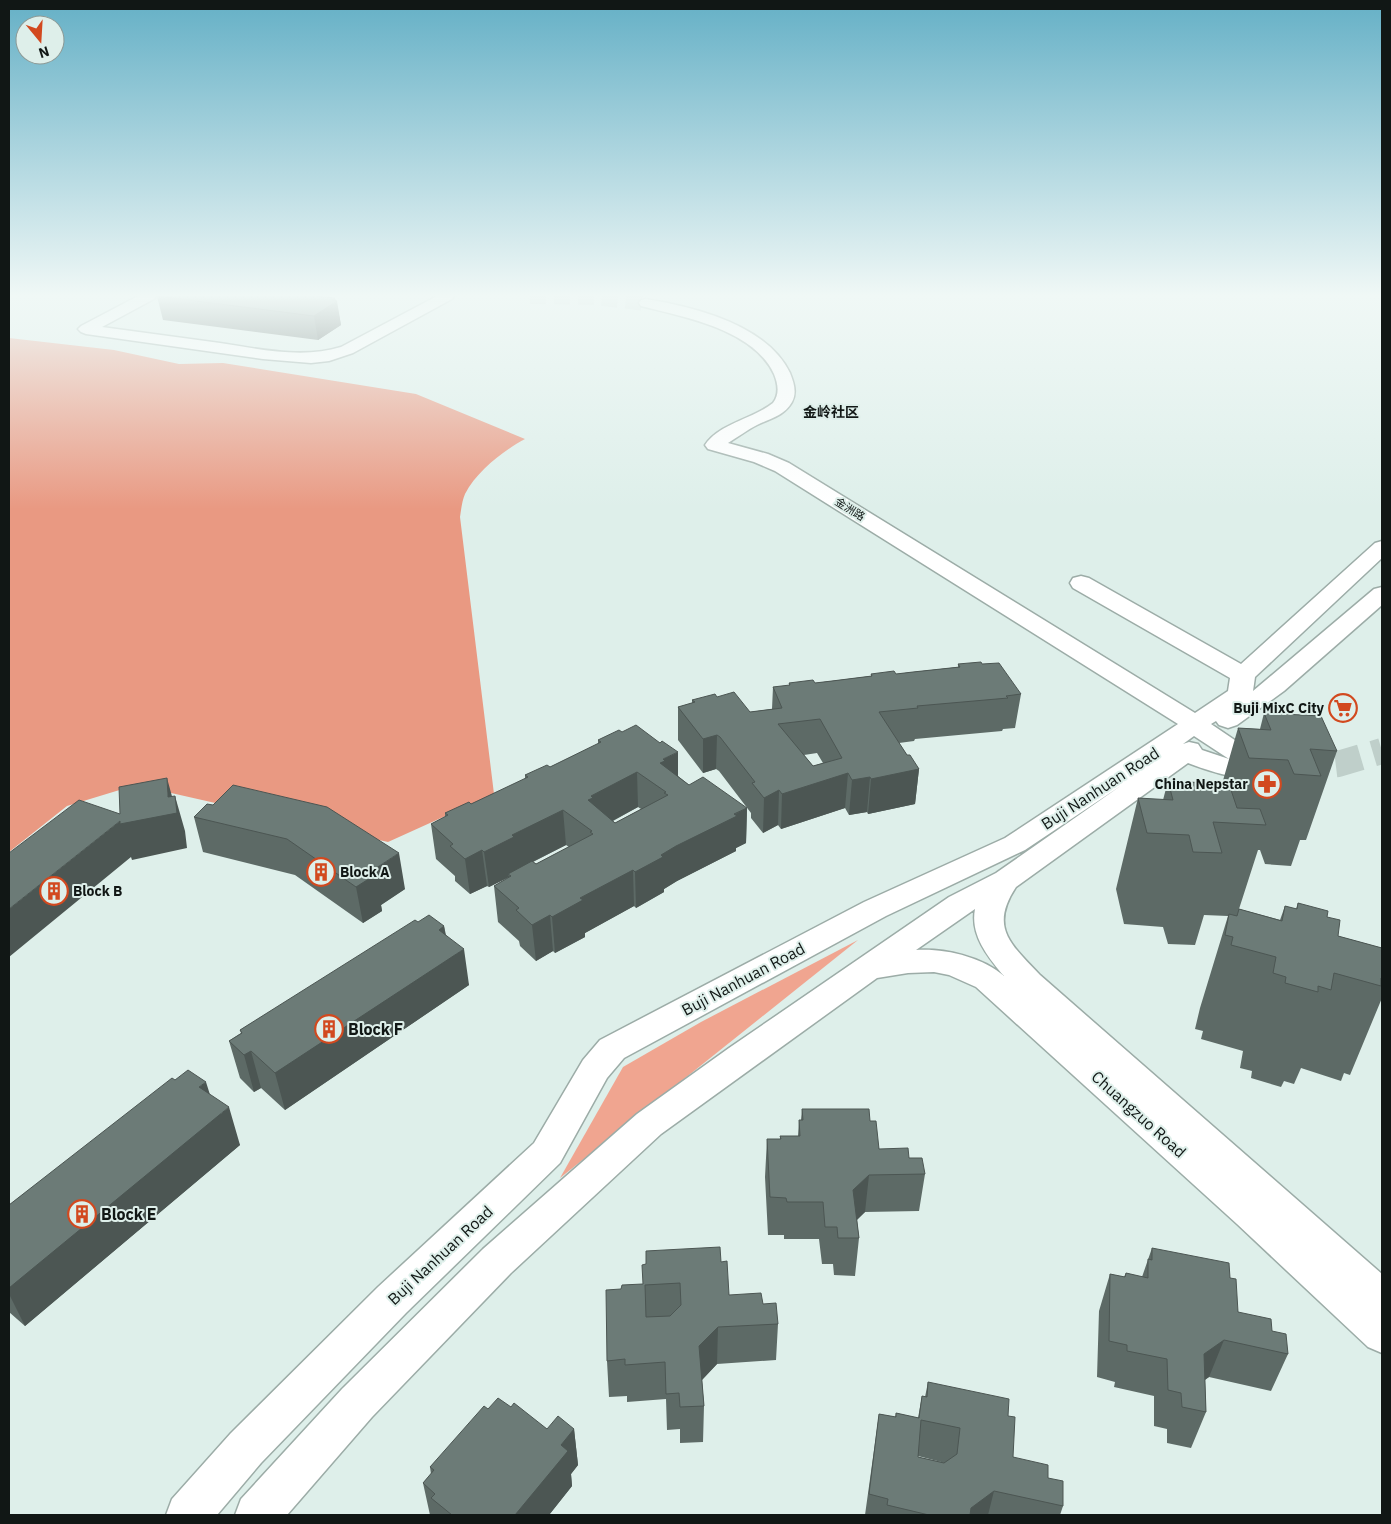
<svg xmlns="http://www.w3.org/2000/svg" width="1391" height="1524" font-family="'IBM Plex Sans','Noto Sans SC',sans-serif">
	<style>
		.green { fill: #f0a590 }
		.forest { fill: #e99982 }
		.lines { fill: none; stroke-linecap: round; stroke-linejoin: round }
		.minor-tunnel-far1 { stroke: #bfcfca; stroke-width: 16; stroke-dasharray: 16 8; stroke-linecap: butt }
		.minor-tunnel { stroke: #bfcfca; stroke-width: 26; stroke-dasharray: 26 13; stroke-linecap: butt }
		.minor-casing { stroke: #9caca7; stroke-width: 3 }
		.minor { fill: #fff; fill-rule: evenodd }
		.wall { fill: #5d6a66; fill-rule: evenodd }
		.shaded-wall { fill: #4c5653 }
		.building { fill: #6c7b77; stroke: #4c5653; fill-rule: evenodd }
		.labels { text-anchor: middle; stroke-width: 4; stroke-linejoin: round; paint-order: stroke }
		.far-street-label { font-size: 11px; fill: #111715; stroke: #deefea }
		.far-quarter-label { font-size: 14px; font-weight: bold; fill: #111715; stroke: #deefea }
		.poi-label { font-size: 14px; font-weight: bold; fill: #111715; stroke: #deefea; text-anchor: end }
		.near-street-label { font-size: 16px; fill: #111715; stroke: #deefea }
		.near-poi-label { font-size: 16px; font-weight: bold; fill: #111715; stroke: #deefea; text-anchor: start }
	</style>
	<rect width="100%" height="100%" fill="#deefea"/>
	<path class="green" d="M858,940L560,1178L623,1067L701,1022Z"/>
	<path class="forest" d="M9,338L114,350L179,364L223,363L416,394L525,439C503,451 477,471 465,494C462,501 461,510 460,517L494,794L388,842L136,785L67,806L9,852Z"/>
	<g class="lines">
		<path class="minor-tunnel-far1" d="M530,296L595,297L646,303"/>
		<path class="minor-tunnel" d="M1297,769L1338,764L1382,751"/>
		<defs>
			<path id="minor" d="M138,296H156L154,299L102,327C141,332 181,338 220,343C259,349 303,359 341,347L437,296H454L452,299L353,353L329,361L311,363L263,359L86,334L81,332L78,329L81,326Z
				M646,299C695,307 767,325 790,373C794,383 797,393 792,402C784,416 771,418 757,425C747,430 738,437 728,443L768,454L789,463L1195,713L1228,691L1230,678L1073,588L1070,583L1073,578L1081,576L1089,578L1241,664L1375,543L1382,541V558L1255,677L1253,691L1374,589L1382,587V605L1284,691L1237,725L1228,728L1219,725L1216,721L1211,724L1245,747L1273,759L1277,765C1260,790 1212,772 1188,763L1016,887C989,928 1011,944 1040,975L1382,1274V1353L1368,1347L1237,1224L976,987L949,975L934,972L908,973L877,978L661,1134L511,1273L372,1417L287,1515H235L241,1499L342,1389L483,1249L637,1114L729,1048L949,897L996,873L1122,785L1025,850L886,916L624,1058L607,1078L560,1163L406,1313L261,1463L217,1515H166L172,1499L231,1433L378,1287L534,1143L583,1060L600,1040L864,902L1005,838L1178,724L775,471L754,462L708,449L705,445C720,423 753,419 773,403C780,394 778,384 774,374C753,329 684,317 641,306L639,303L641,300ZM1194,736L1229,759L1202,750L1198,744L1189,742L1183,744ZM975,909C970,935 988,957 1004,976C983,957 944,948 916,950Z"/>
		</defs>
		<use href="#minor" class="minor-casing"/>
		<use href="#minor" class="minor"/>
	</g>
	<path class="wall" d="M157,296L336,300L341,325L318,340L163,320Z
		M958,664H982L1021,694L1015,728L1003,729L1002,731L915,739L914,741L899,743L907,755L919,769L915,804L868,814L867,812L849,815L845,808L781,829L778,825L763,833L751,818V813L719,771L716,769L703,773L678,740V707L692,703V700L717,697L750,712L772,709L773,687L789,686V683H815L871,676V674H896L913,672L958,667ZM817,753L823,763L813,766L804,755Z
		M1264,713L1337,751L1306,840H1300L1291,866L1265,864L1260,850H1258L1239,909L1280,920L1285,906L1296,909L1298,903L1327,917L1338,936L1382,948V998L1350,1075L1344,1073L1341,1081L1301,1068L1294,1084L1284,1081L1281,1087L1251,1078L1252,1071L1240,1068L1243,1051L1201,1039L1203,1031L1195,1029L1200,1008L1228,916L1204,915L1195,945L1168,944L1163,927L1124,924L1116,889L1138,798L1163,800L1168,781L1222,784L1238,728L1260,729Z
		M598,740L678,776L689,785L747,808L746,843L736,848V851L677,881L664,889V892L636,908L634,906L585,933V937L555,953L553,951L536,961L520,946L519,941L498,922L494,886L509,878V877L489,887L487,886L470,894L455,881V876L436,859L431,824L445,817V813L471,804L525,779V775L550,767L598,744ZM638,807L641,809L615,823L613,821ZM566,845L569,847L536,864L533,862Z
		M207,804L405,889L381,905L382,911L363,923L295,875L203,852L194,817Z
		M418,922L444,926L446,935L469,985L285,1110L261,1088L254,1092L240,1078L229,1041L241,1033L240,1030Z
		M175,1080L210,1095L240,1145L25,1326L9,1312V1205Z
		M802,1109L870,1121L879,1149L909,1158L925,1174L919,1211L865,1212L857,1220L859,1238L855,1276L834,1275L833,1264H822L819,1239H784V1235H768L765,1177L767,1139H780V1136H798L799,1120H801Z
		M1152,1248L1230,1278L1238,1312L1272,1331L1288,1354L1271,1391L1209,1377L1205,1380L1206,1412L1191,1448L1167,1443V1429L1154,1426V1396L1114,1387L1115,1382L1097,1377L1099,1311L1110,1274L1124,1277L1126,1273L1142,1277Z
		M721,1262L729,1295L763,1304L778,1324L776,1360L717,1364L702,1380L704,1406L703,1442L680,1443V1429L667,1430L666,1399L627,1402V1396L609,1397L607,1361L621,1289L643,1284Z
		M928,1382L1008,1416L1013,1457L1048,1478L1063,1506L1060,1515H865L879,1414L895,1417L896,1413L918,1418L922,1396L925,1397ZM918,1456L945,1463L918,1457Z
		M511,1407L547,1429H574L578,1465L571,1474L572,1486L549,1515H430L423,1483L431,1474L430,1467L488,1409Z"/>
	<path class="shaded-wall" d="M335,298L336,301H337L341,325L318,340L314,316Z
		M717,735L716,769L703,773V739Z
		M678,752V786L660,763L663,759Z
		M919,769L915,804L868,814L871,779Z
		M637,772L638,807L595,830L588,800L591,796Z
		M848,773L845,808L781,829L782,794Z
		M870,777L867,812L849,815L852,780Z
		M167,778L176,811L175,796L185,831L187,848L132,860L131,857L9,957V909L120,821L168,797Z
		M779,790L778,825L763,833L764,798Z
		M747,808L746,843L736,848V851L677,881L664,889V892L636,908L635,872L661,855L676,846Z
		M563,810L566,845L508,874L509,877L489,887L484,852L512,835Z
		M482,850L487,886L470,894L465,859Z
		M399,853L405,889L381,905L382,911L363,923L356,887L370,872Z
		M633,870L634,906L585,933V937L555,953L552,917L580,898Z
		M550,915L553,951L536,961L532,925Z
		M444,926L449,958L464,949L469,985L285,1110L275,1073L439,930Z
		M251,1051L261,1088L254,1092L244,1055Z
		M206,1082L217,1117L229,1107L240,1145L25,1326L9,1294V1288L199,1087Z
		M869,1175L865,1212L849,1227L853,1190Z
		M718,1327L717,1364L699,1383V1346Z
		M1224,1340L1209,1377L1189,1390L1204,1354Z
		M574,1429L578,1465L571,1474L572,1486L549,1515H515L561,1445Z
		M994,1491L988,1515H969L971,1508Z"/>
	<path class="building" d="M157,296H315L335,298L332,300L337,301L314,316Z
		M981,662L982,664L999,663L1021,694L1006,696L1008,698L917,706L918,708L879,712L907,755H910L919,769L871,779L870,777L852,780L848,773L782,794L779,790L764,798L752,783L755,782L720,737L717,735L703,739L678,707L695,702L692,700L715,694L717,697L734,692L750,712L782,708L773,687L790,685L789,683L813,680L815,683L832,681L872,676L871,674L894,671L896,674L913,672L960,667L958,664ZM820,719L842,758L813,766L778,724Z
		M1264,713L1321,716L1337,751L1310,749L1321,776L1294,774L1288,760L1249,758L1238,728L1271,730Z
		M636,725L660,743L662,741L678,752L663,759L665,761L660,763L689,785L703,777L747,808L734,814L737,816L676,846L661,855L663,857L635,872L633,870L580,898L583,900L552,917L550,915L532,925L516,910L519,908L494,886L511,876L508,874L532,861L536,864L593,834L590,832L592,831L563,810L512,835L514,837L484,852L482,850L465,859L450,846L453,844L431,824L448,815L445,813L469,802L471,804L528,777L525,775L547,765L550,767L601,742L598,740L619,730L622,732ZM637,772L666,792L664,793L668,795L615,823L588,800L593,798L591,796Z
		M167,778L168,797L175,796L177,813L120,824V821L9,909V853L79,800L120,814L119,787Z
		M1168,781L1229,784L1237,808L1260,809L1266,825L1213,822L1222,853L1193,852L1189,835L1147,833L1138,798L1173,800Z
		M233,785L327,807L399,853L370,872L375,875L356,887L287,839L194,817L207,804L213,805Z
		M1298,903L1328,911L1327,917L1340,920L1338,936L1382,948V978H1381V986L1334,973L1331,990L1318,986V992L1285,983L1286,977L1273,973L1276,957L1231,945L1233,937L1225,935L1229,914L1237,916L1239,909L1282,921L1285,906L1297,909Z
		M429,915L444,926L439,930L464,949L275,1073L251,1051L244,1055L229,1041L242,1033L240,1030L415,920L418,922Z
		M188,1070L206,1082L199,1087L229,1107L9,1288V1205L172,1078L175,1080Z
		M802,1109H869L870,1121H876L879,1149L908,1148L909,1158H922L925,1174L869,1175L853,1190L859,1238H838L837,1227H825L823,1202H787L786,1198L770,1197L767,1139H781L780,1136H800L799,1120H803Z
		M720,1247L721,1262L727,1261L729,1295L761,1293L763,1304L776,1303L778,1324L718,1327L699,1346L704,1406L680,1407L679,1393L666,1394L665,1362L625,1365V1359L607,1361L606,1290L621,1289L622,1285L643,1284L642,1265L646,1264V1251ZM680,1283L681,1305L670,1316L646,1317L645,1285Z
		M1152,1248L1229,1263L1230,1278L1236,1279L1238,1312L1271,1319L1272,1331L1286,1334L1288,1354L1224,1340L1204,1354L1206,1412L1182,1407L1181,1393L1168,1390L1167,1359L1127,1351V1345L1109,1341L1110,1274L1125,1277L1126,1273L1148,1278V1259L1152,1260Z
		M928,1382L1009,1399L1008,1416L1015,1417L1013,1457L1048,1465V1478L1063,1481V1506L994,1491L971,1508L970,1515H929L887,1505L888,1499L869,1494L879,1414L896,1417V1413L919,1418L922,1396L927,1397ZM921,1420L960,1428L957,1454L944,1463L918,1457Z
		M498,1398L511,1407L514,1403L547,1429L558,1416L574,1429L561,1445L568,1451L515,1515H452L431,1498L435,1494L423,1483L434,1470L430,1467L484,1406L488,1409Z"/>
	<linearGradient id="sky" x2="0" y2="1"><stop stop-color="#65b0c6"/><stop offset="0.58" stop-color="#f0f8f6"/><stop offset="1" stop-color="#f0f8f6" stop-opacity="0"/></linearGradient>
	<rect width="1391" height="509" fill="url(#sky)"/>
	<defs>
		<symbol id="supermarket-ring" viewBox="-11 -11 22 22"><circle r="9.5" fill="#deefea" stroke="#d2491f" stroke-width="1.5"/><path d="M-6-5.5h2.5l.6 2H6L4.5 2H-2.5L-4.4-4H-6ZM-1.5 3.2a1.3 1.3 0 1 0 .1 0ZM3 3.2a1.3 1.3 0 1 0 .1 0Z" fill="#d2491f"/></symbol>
		<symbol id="pharmacy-ring" viewBox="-11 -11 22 22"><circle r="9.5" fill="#deefea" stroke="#d2491f" stroke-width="1.5"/><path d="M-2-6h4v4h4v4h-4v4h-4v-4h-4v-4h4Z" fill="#d2491f"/></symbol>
		<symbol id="building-ring" viewBox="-11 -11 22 22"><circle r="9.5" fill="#deefea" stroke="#d2491f" stroke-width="1.5"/><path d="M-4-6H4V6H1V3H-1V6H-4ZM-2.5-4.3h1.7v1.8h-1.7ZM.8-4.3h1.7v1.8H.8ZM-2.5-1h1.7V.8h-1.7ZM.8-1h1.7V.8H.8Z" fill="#d2491f"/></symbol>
	</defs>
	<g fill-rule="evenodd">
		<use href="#supermarket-ring" x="1327" y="692" width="32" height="32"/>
		<use href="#pharmacy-ring" x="1251" y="768" width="32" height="32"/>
		<use href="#building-ring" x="305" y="856" width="32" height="32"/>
		<use href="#building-ring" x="38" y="875" width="32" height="32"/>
		<use href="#building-ring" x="313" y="1013" width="32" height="32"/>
		<use href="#building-ring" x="66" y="1198" width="32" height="32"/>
	</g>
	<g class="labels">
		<g class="far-street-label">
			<text transform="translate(850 509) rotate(32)" y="4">金洲路</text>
		</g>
		<g class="far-quarter-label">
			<text x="831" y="417">金岭社区</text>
		</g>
		<g class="poi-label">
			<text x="1324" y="713">Buji MixC City</text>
			<text x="1248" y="789">China Nepstar</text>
			<text x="340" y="877" text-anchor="start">Block A</text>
			<text x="73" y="896" text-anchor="start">Block B</text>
		</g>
		<g class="near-street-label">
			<text transform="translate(1100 788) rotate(-33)" y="6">Buji Nanhuan Road</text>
			<text transform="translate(743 979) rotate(-28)" y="6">Buji Nanhuan Road</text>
			<text transform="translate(1139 1114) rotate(42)" y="6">Chuangzuo Road</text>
			<text transform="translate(440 1255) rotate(-43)" y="6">Buji Nanhuan Road</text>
		</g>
		<g class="near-poi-label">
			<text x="348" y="1035">Block F</text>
			<text x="101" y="1220">Block E</text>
		</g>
	</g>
	<rect width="1391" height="1524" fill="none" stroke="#111715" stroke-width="20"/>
	<g transform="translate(40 40) rotate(162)"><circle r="24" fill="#deefea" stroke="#8c9995"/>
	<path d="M0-4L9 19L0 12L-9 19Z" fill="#d2491f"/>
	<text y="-8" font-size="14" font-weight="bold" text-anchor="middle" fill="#111715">N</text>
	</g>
</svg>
